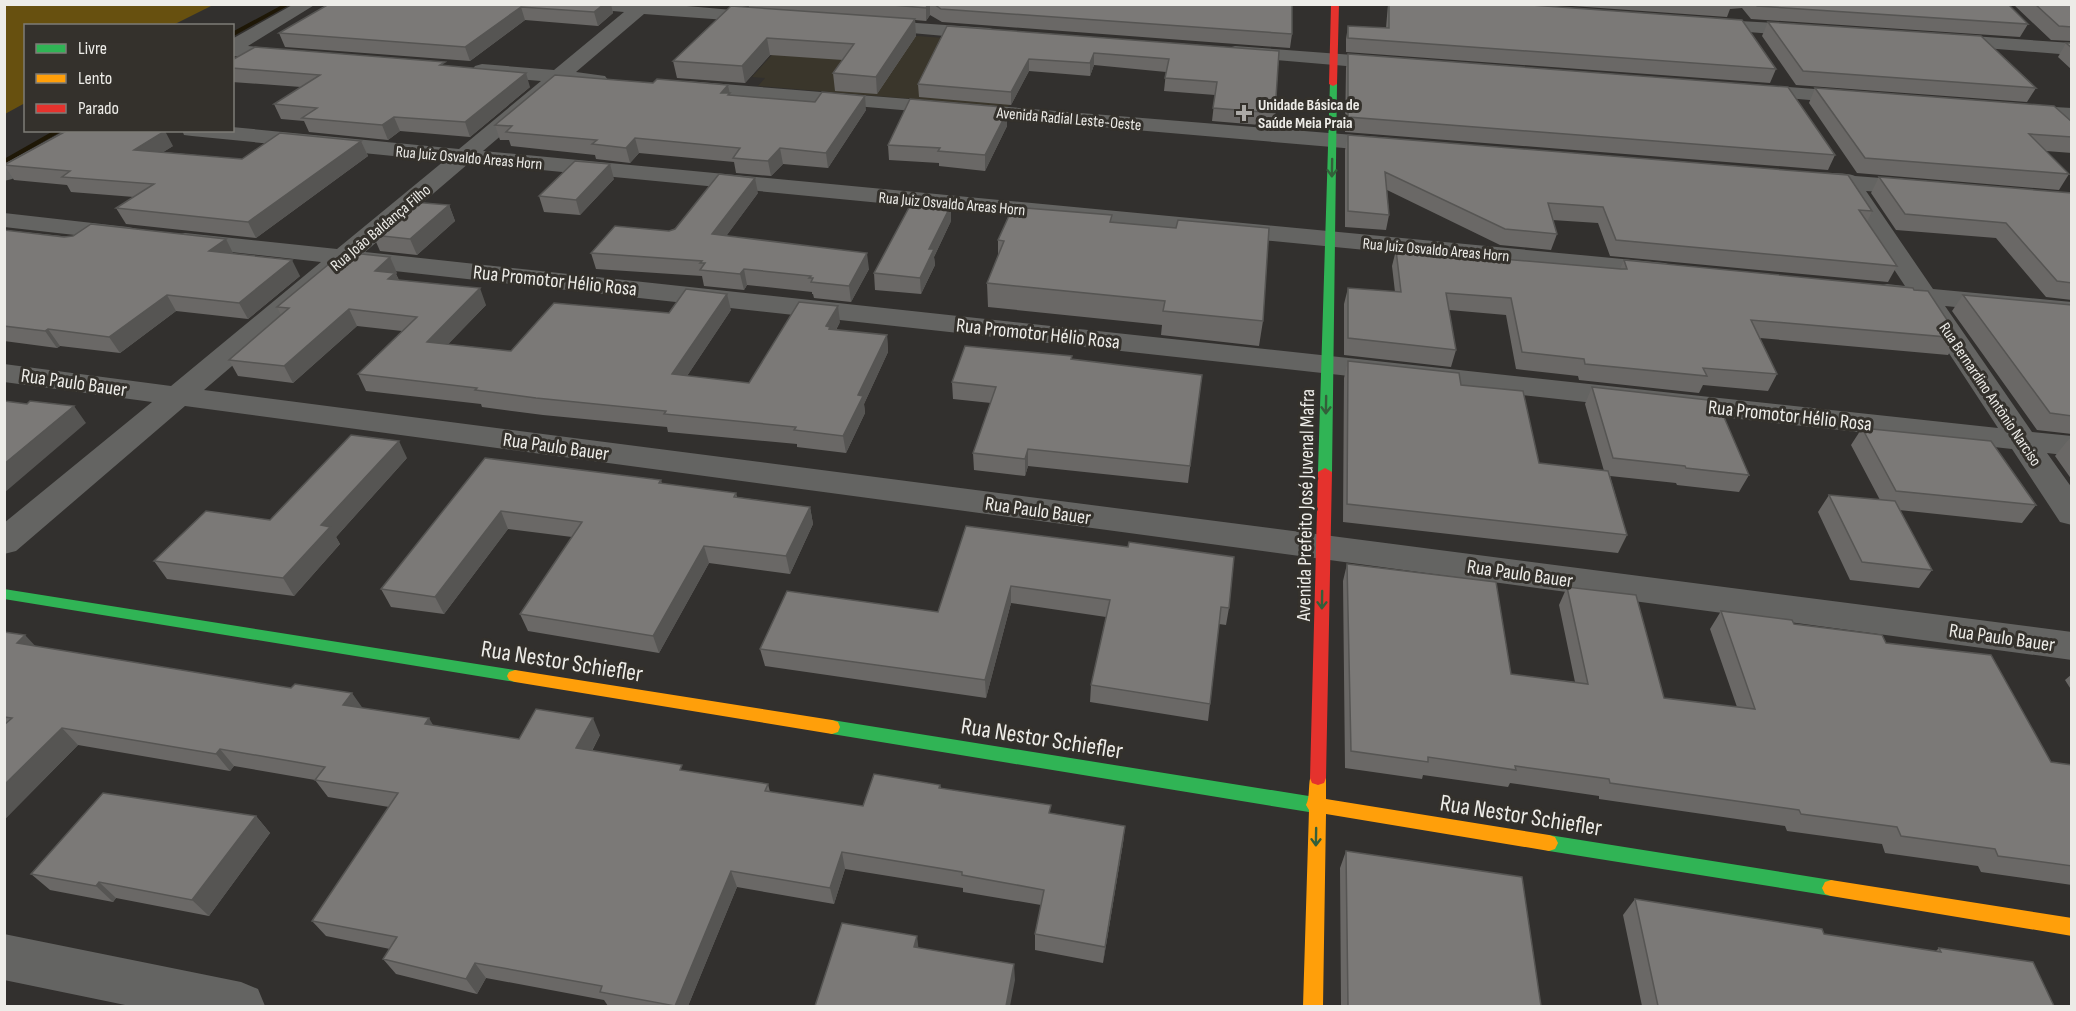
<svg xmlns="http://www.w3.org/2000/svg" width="2076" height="1011" font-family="'Sofia Sans Condensed',sans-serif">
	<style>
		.built { fill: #3a362b }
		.forest { fill: #67500f }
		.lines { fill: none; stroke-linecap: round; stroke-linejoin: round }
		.stream { fill: #1e1706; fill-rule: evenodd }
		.street { fill: #646462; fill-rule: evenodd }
		.fast { fill: #30b455; fill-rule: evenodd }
		.slow { fill: #ff9f0a; fill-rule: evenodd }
		.jam { fill: #e5322d; fill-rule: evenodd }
		.wall { fill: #6a6866 }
		.shaded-wall { fill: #565553 }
		.building { fill: #7b7977; stroke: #565553; stroke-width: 1.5 }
		.oneway { stroke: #335f3a }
		.poi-dot { fill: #acaaa7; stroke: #34312c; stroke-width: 2 }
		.labels { text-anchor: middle; stroke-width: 6; stroke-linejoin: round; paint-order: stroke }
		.far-poi-label { font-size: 16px; font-weight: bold; fill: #edece8; stroke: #34312c; text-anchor: start }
		.far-street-label { font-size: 16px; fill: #edece8; stroke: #34312c }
		.street-label { font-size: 20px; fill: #edece8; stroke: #34312c }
		.near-street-label { font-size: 24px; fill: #edece8; stroke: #34312c }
	</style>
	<rect width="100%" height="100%" fill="#32302e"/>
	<path class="built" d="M797,27L1038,45L1008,107L758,86L765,78L752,77Z"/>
	<path class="forest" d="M5,4H213V5L173,25L26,26L25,103L5,114Z"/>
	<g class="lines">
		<path class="stream" d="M284,4H291L232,37V32Z
			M55,130H64L4,164V159Z"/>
		<path class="street" d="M294,4H316L248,46L300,51L303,55L300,59L293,61L232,56V39Z
			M582,4H664L767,13L773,14L776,18L773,22L767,23L644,14L576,72L605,76L608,80L605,84L598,86L563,83L483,151L1665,263L1674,266L1678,271L1674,276L1665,279L469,163L365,252L1998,428L1916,303L1878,298L1874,292L1878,286L1887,284L1905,286L1841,189L1799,184L1795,179L1799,174C1808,172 1849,172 1855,176L1920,181L1928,183L1932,188L1928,193L1920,195L1866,191L1933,289L2072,302V318L1945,306L2032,432L2072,436V456L2047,453L2072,488V525L2060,522L2012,449L349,266L204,390L2072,632V660L185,406L16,551L4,554V523L152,402L4,382V364L171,386L321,262L185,247L176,245L173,240L176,235L185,233L337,249L444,161L192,136L184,135L182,130H232V127L459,149L541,81L482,76L475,74L472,70L475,66L482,64L554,70L624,12L590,9Z
			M1703,19L1810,25L1817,27L1819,31L1817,35L1810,37L1697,28L1694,24L1697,20Z
			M873,20L989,28L996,30L998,34L996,38L989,40L867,29L864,25L867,21Z
			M1943,34L2072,43V55L1936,44L1934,40L1936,36Z
			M1235,46L1393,58L1400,60L1403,64L1400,68L1393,70L1228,56L1225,52L1228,48Z
			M686,81L1391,138L1399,140L1402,145L1399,150L1391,152L679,91L676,87L679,83Z
			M1749,84L1856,92L1863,94L1866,98L1863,102L1856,104L1742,94L1739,90L1742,86Z
			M2019,105L2072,108V120L2012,115L2009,111L2012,107Z
			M66,130H93L91,135L12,179L4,181V164Z
			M4,213L128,227L137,229L140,234L137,239L128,241L4,227Z
			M4,934L241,982L258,989L265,1006H130L4,980Z"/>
		<path class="fast" d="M1330,82L1337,84L1332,472L1325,476L1318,472Z
			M4,589L515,670L521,672L523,676L521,680L515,682L4,599Z
			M832,720L1315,797L1321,800L1324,805L1321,810L1315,813L832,734L826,732L824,727L826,722Z
			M1549,835L1831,880L1837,882L1840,888L1837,894L1831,896L1549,851L1543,849L1540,843L1543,837Z"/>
		<path class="slow" d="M515,670L832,720L838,722L840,727L838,732L832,734L515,682L509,680L507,676L509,672Z
			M1318,771L1324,773L1326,778V799L1549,835L1555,837L1558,843L1555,849L1549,851L1326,814L1323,1006H1303L1309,810L1306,805C1311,795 1307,783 1312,773Z
			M1831,880L2072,918V936L1831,896L1825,894L1822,888L1825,882Z"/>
		<path class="jam" d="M1331,4H1339L1337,84L1333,86L1329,84Z
			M1325,468L1332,472L1326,778L1324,783L1318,785L1312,783L1310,778L1318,472Z"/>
	</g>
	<path class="wall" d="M329,4H611L613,13L598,26L525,20L470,61L285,47L279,33Z
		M748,4H1292V34L1290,48L942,22L930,15L926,21L915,20L916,36L877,94L835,91L833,73L843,60L770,55L745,83L677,78L673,61L749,7Z
		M1388,4H1516L1776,69L1770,83L1346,52V39L1348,26L1386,28Z
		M1544,4H2008L2028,24L2020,37L1751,19L1742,8L1730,9L1727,17Z
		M2013,4H2072V41L2051,40Z
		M1768,22L2036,88L2027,102L1796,85L1762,36Z
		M947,26L1279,51L1275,113L1273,126L1212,121L1215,95L1164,91L1166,72L1094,65L1090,76L1029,71L1011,105L919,97L918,84Z
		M2066,43H2072V70L2058,57Z
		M1348,54L1835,155L1828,170L1345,132L1346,68Z
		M232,60L447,66L530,87L470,137L400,131L388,140L309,132L304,121L281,119L274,104L301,87L232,82Z
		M653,83L728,85L730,96L866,110L828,168L783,164L771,176L736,173L734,162L639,153L630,163L596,159L595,155L511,146L509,140H500L495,125Z
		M1815,88L2072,122V153L2046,151L2069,174L2059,190L1857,173L1809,103Z
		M1002,107V111L1007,126L985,171L939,166V163L889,160L888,145Z
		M1348,135L1872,211L1867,222L1897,266L1888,282L1610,256L1598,223L1552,220L1557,234L1551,250L1500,245L1387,190L1389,215L1386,230L1345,227V150Z
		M361,141L368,156L256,238L126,224L116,208L134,197L71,192L67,185L14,180L4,165L173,146L163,152L242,159Z
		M1879,177L2072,193V300L2046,297L1996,238L1896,230L1871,193Z
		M614,179L580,215L544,212L539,196Z
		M758,193L726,236L869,269L851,302L814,298L813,294H812V292L747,285L744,290L704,286L702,276L596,269L591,253L669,231Z
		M449,205L455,221L417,255L380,251L373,235Z
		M951,221L934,257L935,265L921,294L875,290L874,273Z
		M1112,222L1263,321L1259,346L1161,335L1162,325L988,307L987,283L998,256V240Z
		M4,230L234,254L300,276L248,319L176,311L120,353L60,346L57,348L4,341Z
		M1396,250L1620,269L1624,260L1959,338L1948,355L1760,338L1777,374L1768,391L1703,385L1699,393L1579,380L1578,376L1516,369L1506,315L1449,310L1456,350L1451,367L1344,355V304L1348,288L1395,292L1392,266Z
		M397,273L396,274L399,280L486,305L448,344L511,351L669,313L731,310L687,376L749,383L840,322L836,330L887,335L888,352L864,404L865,413L846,453L797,447V444L668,432L667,427L543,415L482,407L481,404L366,391L358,374L402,331L357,326L293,383L238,376L229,360L281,315L277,307Z
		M1963,295L2072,305V434L2037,430L1952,311Z
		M1072,360L1202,375L1188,483L1028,466L1025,476L974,470L973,453L991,403L953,399L952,382Z
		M1348,361L1461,385L1539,463L1604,471L1585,404L1592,387L1749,475L1739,492L1677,485L1676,483L1610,476L1627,535L1618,553L1343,522L1344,378Z
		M1862,428L2036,505L2022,523L1899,510L1932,570L1919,588L1850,580L1818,512L1829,495L1880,500L1851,445Z
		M2069,439H2072V480L2055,456Z
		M407,458L336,537L340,544L294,596L167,579L154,561L270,520Z
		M485,458L661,480L662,484L736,493L737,497L810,507L813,524L790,574L709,563L659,653L528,631L520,614L572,537L508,529L444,614L391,607L381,589Z
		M966,526L1229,608L1226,625L1219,624L1210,704L1208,721L1090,702L1091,685L1106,617L1011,603L986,698L765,666L760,649L938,612Z
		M1347,564L1511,674L1575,682L1559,605L1567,587L1664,698L1737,707L1710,629L1721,611L1794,624L1886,643L2051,762L2072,765V885L1981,872L1978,866L1885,853L1882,844L1787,831L1785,826L1599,799V796L1510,783L1508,787L1423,775L1422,779L1345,768L1343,581Z
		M4,632L35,646L362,708L433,725L519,739L600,735L592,751L684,771L768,784L770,792L863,806L940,785L941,788L1051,813L1125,826L1123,843L1103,963L1035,950V934L1041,905L963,892V888L845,869L834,904L737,887L688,1006H608L604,1000L486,978L477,994L396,974L383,959L390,949L326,936L312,921L389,807L328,797L315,780L234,766L230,771L78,745L4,820Z
		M2072,674V691L2065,680Z
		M256,816L270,833L209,916L116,898L113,902L50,890L31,874Z
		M1346,851L1541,1006H1341L1340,868Z
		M1635,899L1824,934L1935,952L1939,948L2054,1006H1642L1623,915Z"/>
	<path class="shaded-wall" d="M604,4H611L613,13L598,26L594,12Z
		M928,4H930V15L926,21V8Z
		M521,7L525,20L470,61L465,47Z
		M915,19L916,36L877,94L876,77Z
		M767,38L770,55L745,83L742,66Z
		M1094,53V65L1090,76V63Z
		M1029,59V71L1011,105V92Z
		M526,73L530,87L470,137L465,122Z
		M728,85L733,108L721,93Z
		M865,96L866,110L828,168L826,153Z
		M1002,107V120L1007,112V126L985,171V155L1000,111Z
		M394,117L400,131L388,140L382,125Z
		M165,131L173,146L143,165L134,150Z
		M635,138L639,153L630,163L626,148Z
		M361,141L368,156L256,238L248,222Z
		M780,148L783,164L771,176L768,161Z
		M610,164L614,179L580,215L576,200Z
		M755,178L758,193L716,250L712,234Z
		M449,205L455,221L417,255L410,239Z
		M951,205V221L934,257L935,265L921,294L920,278L929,249Z
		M226,239L234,255L209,251Z
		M867,253L869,269L851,302L849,286Z
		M390,257L397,273L396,274L403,289L375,271Z
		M292,260L300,276L248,319L239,303Z
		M744,269L747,285L744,290L740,274Z
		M480,288L486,305L434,359L427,342Z
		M727,294L731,310L677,391L672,374Z
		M167,295L176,311L120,353L109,337Z
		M838,306L840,322L832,337L826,326Z
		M349,309L357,326L293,383L284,366Z
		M48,329L60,346L57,348L45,331Z
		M887,335L888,352L864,404L865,413L846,453L843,436L858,395Z
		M74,406L86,423L4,493V464Z
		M399,441L407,458L336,537L340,544L294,596L283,578L321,525Z
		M1028,449V466L1025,476V459Z
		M810,507L813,524L790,574L786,556Z
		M501,511L508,529L444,614L435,597Z
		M704,546L709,563L659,653L653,636Z
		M1011,586V603L986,698L985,680Z
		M25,635L41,652L17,643Z
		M352,693L364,710L343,705Z
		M429,718L439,735L425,724Z
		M593,718L600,735L584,765L576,748Z
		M62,728L78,745L4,820V785Z
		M220,749L234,766L230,771L216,754Z
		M256,816L270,833L209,916L192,900Z
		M1125,826L1123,843L1103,963L1105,947Z
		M842,852L845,869L834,904L830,888Z
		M731,871L737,887L688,1006H675Z
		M99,882L116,898L113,902L96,886Z
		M917,936L919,952L914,947Z
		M475,963L486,978L477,994L466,979Z
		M1014,964L1015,980L1010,1006H1006Z"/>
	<path class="building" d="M329,4H604L594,12L521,7L465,47L279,33Z
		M882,4H928L926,8Z
		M934,4H1292V34L941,9Z
		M1389,4H1516L1742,20L1776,69L1348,38V26L1389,28Z
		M1756,4H2008L2028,24L1757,6Z
		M2035,4H2072V27L2059,26Z
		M731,6L915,19L876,77L833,73L854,44L767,38L742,66L673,61Z
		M1768,22L1981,36L2036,88L1803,71Z
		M947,26L1279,51L1275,113L1213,108L1217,82L1165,78L1169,59L1094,53L1090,63L1029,59L1011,92L918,84Z
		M2066,43H2072V48Z
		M255,47L445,62L440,65L526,73L465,122L394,117L382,125L302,118L317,108L274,104L320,75L232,68V60Z
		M1348,54L1788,87L1835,155L1348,117Z
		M555,75L653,83L657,79L728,85L721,93H730L728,95L815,102L822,92L865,96L826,153L780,148L768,161L733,158L740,148L635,138L626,148L592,144L597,140L506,132L512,126L495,125Z
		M1815,88L2054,106L2072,122V137L2029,134L2069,174L1865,158Z
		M910,99L1002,107L1000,111L1007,112L985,155L938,151L940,148L888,145Z
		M68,130H157L165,131L134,150L242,159L280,133L361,141L248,222L116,208L154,184L62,177L70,171L4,165Z
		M1348,135L1848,175L1872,211L1859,210L1897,266L1616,240L1603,207L1548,203L1557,234L1505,229L1385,172L1389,215L1348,211Z
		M575,161L610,164L576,200L539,196Z
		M719,174L755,178L712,234L867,253L849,286L811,282L813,278H809L811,276L744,269L740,274L700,270L705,263H700L702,261L591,253L615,226L669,231L675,229Z
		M1879,177L2072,193V283L2057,281L2006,223L1905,214Z
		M412,202L449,205L410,239L373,235Z
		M912,202L951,205L929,249H934L920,278L874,273Z
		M1013,207L1112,215L1110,222L1176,228L1178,220L1269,228L1263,321L1163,311L1165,301L987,283L1004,241L998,240Z
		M91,224L226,239L209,251L292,260L239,303L167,295L109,337L48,329L45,331L4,326V230L64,237L73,236Z
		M1396,250L1621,269H1627L1624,260L1913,288L1914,290L1928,291L1959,338L1751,320L1777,374L1703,368L1707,376L1585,364L1584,359L1522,352L1511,298L1446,293L1456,350L1348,338V288L1401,292Z
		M352,253L390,257L375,271L395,273L388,279L480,288L427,342L511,351L554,303L669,313L686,289L727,294L672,374L749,383L799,302L838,306L826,326L830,327L829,329L887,335L858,395L863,396L843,436L794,430L796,427L664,414L666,411L536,398L475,390L477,388L358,374L417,317L349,309L284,366L229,360L289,308L277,307L329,264L338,265Z
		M1963,295L2072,305V416L2050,413Z
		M965,346L1072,356L1071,359L1202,375L1190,466L1028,449L1025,459L973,453L996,387L952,382Z
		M1348,361L1459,373L1461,385L1523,391L1539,463L1608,471L1627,535L1347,504Z
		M1592,387L1717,401L1749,475L1686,468L1685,466L1613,458Z
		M4,401L27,404L30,401L74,406L4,464Z
		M1862,428L1991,441L2036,505L1896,491Z
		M351,435L399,441L321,525L330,527L283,578L154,561L206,511L270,520Z
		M485,458L661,480L659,483L736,493L734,497L810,507L786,556L704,546L653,636L520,614L582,522L501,511L435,597L381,589Z
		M1829,495L1895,501L1932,570L1862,562Z
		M966,526L1128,547L1129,542L1234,557L1229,608L1221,607L1210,704L1091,685L1110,600L1011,586L985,680L760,649L787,591L938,612Z
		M1347,564L1496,582L1511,674L1588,684L1567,587L1636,595L1664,698L1755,709L1721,611L1792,620L1794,624L1882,635L1886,643L1991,655L2051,762L2072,765V866L1998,856L1995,849L1901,836L1897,827L1801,814L1799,810L1610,783L1609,779L1515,766L1516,770L1428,757V762L1351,751Z
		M4,632L25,635L17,643L291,688L295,684L352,693L343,705L429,718L425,724L519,739L536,709L593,718L576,748L682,765L680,770L768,784L765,791L863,806L874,774L940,785L939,788L1051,805L1049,813L1125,826L1105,947L1035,934L1044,890L962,875V872L842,852L830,888L731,871L675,1006L600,992L602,986L475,963L466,979L383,959L397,937L312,921L398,793L315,780L325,767L220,749L216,754L62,728L4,785V725L12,718L4,717Z
		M103,793L256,816L192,900L99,882L96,886L31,874Z
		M1346,851L1522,877L1541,1006H1348Z
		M1635,899L1822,929L1824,934L1941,952L1939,948L2033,962L2054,1006H1658Z
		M842,923L917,936L914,947L1014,964L1006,1006H815Z"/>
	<defs><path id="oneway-shaft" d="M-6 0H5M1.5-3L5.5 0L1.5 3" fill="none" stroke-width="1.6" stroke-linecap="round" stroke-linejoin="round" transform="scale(1.5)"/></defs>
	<g class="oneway">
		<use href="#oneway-shaft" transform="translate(1332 168) rotate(91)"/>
		<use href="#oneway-shaft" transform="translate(1326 405) rotate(91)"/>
		<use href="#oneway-shaft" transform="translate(1322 600) rotate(91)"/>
		<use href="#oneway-shaft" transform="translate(1316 837) rotate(91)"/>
	</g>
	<path class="poi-dot" d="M1241 104h6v6h6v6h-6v6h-6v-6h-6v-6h6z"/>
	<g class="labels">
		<g class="far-poi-label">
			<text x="1258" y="110">Unidade Básica de<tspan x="1258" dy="18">Saúde Meia Praia</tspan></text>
		</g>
		<g class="far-street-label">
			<text transform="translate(1069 118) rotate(5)" y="6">Avenida Radial Leste-Oeste</text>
			<text transform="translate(469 157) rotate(5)" y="6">Rua Juiz Osvaldo Areas Horn</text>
			<text transform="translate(952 203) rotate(5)" y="6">Rua Juiz Osvaldo Areas Horn</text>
			<text transform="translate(380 227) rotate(-40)" y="6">Rua João Baldança Filho</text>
			<text transform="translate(1436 249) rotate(5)" y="6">Rua Juiz Osvaldo Areas Horn</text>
			<text transform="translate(1991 394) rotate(56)" y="6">Rua Bernardino Antônio Narciso</text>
		</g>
		<g class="street-label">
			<text transform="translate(555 280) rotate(6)" y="7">Rua Promotor Hélio Rosa</text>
			<text transform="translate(1038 333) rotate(6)" y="7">Rua Promotor Hélio Rosa</text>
			<text transform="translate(74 382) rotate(8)" y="7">Rua Paulo Bauer</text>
			<text transform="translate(1790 415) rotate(6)" y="7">Rua Promotor Hélio Rosa</text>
			<text transform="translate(556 446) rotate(8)" y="7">Rua Paulo Bauer</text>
			<text transform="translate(1305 505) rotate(-89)" y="7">Avenida Prefeito José Juvenal Mafra</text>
			<text transform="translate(1038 510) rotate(8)" y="7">Rua Paulo Bauer</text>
			<text transform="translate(1520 573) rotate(8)" y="7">Rua Paulo Bauer</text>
			<text transform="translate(2002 637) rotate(8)" y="7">Rua Paulo Bauer</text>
		</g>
		<g class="near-street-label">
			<text transform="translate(562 661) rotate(9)" y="8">Rua Nestor Schiefler</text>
			<text transform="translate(1042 738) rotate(9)" y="8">Rua Nestor Schiefler</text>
			<text transform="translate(1521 815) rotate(9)" y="8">Rua Nestor Schiefler</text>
		</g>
	</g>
	<rect width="2076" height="1011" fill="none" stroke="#edece8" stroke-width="12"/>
	<rect x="24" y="24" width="210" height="108" fill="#34312c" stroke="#7e7c77" stroke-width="1.5"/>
	<rect x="36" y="44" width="30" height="9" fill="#30b455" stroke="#7e7c77" stroke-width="1.5"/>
	<text x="78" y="54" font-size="18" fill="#edece8">Livre</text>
	<rect x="36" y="74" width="30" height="9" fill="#ff9f0a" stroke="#7e7c77" stroke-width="1.5"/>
	<text x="78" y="84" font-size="18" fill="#edece8">Lento</text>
	<rect x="36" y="104" width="30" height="9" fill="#e5322d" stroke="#7e7c77" stroke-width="1.5"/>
	<text x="78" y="114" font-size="18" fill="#edece8">Parado</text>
</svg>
